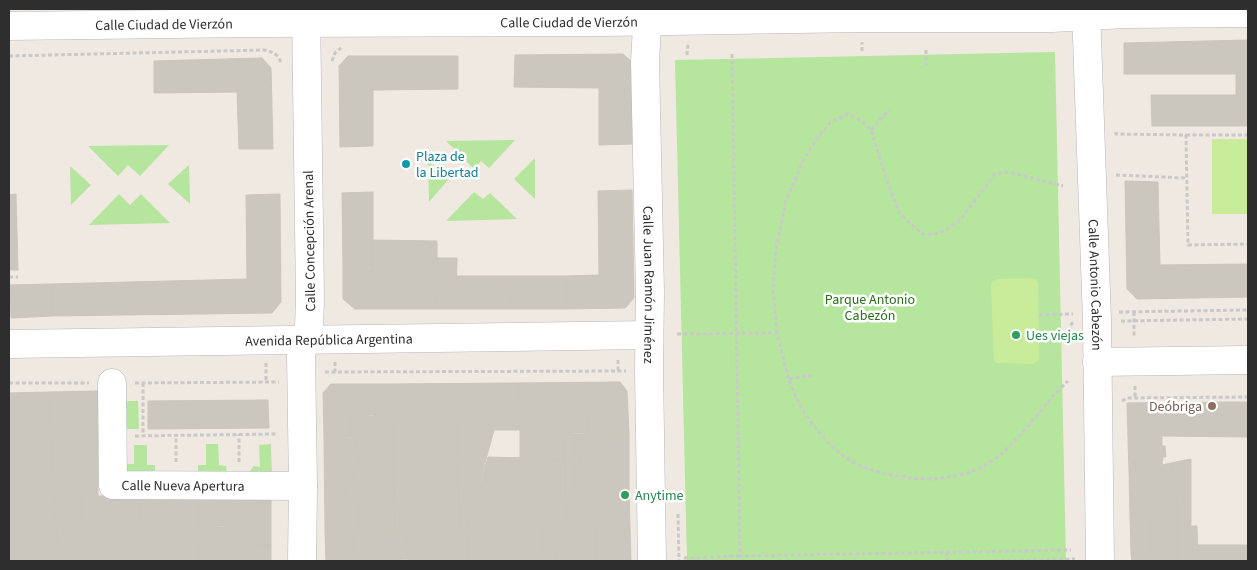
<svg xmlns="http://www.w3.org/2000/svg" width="1257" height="570" font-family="'Source Sans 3',sans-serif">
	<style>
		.green { fill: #b6e59e }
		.pitch { fill: #c9ec9a }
		.building { fill: #cbc7bf; stroke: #cbc5ba }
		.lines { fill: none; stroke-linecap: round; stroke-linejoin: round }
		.minor-casing { stroke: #b4b7c1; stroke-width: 29 }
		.path { stroke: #c9c9c9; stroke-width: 3; stroke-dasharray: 4 2.5; stroke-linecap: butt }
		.minor { stroke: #fff; stroke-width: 28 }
		.culture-dot { fill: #0f9aa8; stroke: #fff; stroke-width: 2 }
		.leisure-dot { fill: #2e9e5b; stroke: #fff; stroke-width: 2 }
		.education-dot { fill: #8d6e63; stroke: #fff; stroke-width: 2 }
		.labels { text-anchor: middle; stroke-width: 5; stroke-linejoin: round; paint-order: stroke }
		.street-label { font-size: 14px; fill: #2e2e2e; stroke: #fff }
		.culture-label { font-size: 14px; fill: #0d838f; stroke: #fff; text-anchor: start }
		.park-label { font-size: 14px; fill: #2c6e1b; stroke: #fff }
		.leisure-label { font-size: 14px; fill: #27864d; stroke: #fff; text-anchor: start }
		.education-label { font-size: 14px; fill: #785e54; stroke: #fff; text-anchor: end }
	</style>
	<rect width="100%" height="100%" fill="#efe9e1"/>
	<path class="green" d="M1055,52L1066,561H687L675,60Z
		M515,140L489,168L481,161L474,169L446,141Z
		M169,145L140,176L128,165L118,176L88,146Z
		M535,158V199L514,179Z
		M428,160L448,180L429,202Z
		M189,165L190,204L168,184Z
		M70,166L91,185L71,205Z
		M474,192L483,199L490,193L517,219L446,221Z
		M119,194L130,205L141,194L170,223L89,225Z
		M122,401H138L139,429H123Z
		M206,444H218L219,465L226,466L227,476H198V465H206Z
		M271,444L272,477L247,474L254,466L260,467L259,445Z
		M134,445H147V465H155V476H127V464H134Z"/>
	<path class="pitch" d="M1212,139H1248V214H1212Z
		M1030,278L1036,279L1038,283L1039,360L1034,364L996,363L994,360L991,284L997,279Z"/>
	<path class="building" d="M1248,40V126H1152L1151,95H1236V74H1124V43Z
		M623,54L633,63V144L599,145V88L514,87L515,55Z
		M348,56H458V89L373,90V146L340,147L339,66Z
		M262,58L271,68L273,149H239L237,92L154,93V61Z
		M1125,181L1158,182L1160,265L1248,264V297L1137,299L1127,289Z
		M632,190L634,298L625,308L566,309V276L599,275L598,191Z
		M373,192V267H343L342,193Z
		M16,194L18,270H9V195Z
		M280,194L281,302L272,313L52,316V284L247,279L246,195Z
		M373,240L437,241V267L424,268V276H412V274H371L370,268L373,267Z
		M437,258H457L456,296H437V309H355L343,299V267L370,268L371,274H412V276H424V268L437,267Z
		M456,276H509L510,309H437V296H456Z
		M509,276H566V309H510Z
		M52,284V316L11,318L10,285Z
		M620,382L627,391L629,433H588L587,415H591V413H583V420H547V429L520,428L519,383Z
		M519,383L520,419H502V421H474V419H439L438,422H410V419H392V384Z
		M331,384H392V414L350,416L351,437L324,438L323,393Z
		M98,391V429L50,430V392Z
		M50,392V432L9,434V393Z
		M268,400L269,428L148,429V401Z
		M1228,402H1248V437L1162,436V446H1165L1166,457H1163L1162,464L1129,472L1127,403Z
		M583,413H591V415H587L588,433H565V459L520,458V428L547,429V420H583Z
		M374,414H392L395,529L359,530L358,497H345V482L353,481L352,470L358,469L357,438L351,437L350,416H374Z
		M392,419H410V422H438L439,419H456L460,529H395Z
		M456,419H474V421H502V419H520V430H494L467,529H460Z
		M98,429V487L54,488L50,430Z
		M50,432L57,543L9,544V434Z
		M565,433L575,434V454H581V462H575V487H565Z
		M629,433V488L575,487V462H581V454H575V434Z
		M324,438H357L358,469L352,470L353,481L345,482V497H358L359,530L325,531Z
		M488,457L565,459L566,525L542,524V559H468L467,529Z
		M1191,459V526H1197L1198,561H1177L1176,494L1160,495V472H1171V463Z
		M1171,463V472H1160V495L1176,494L1177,561H1132L1131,554L1151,556L1150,514L1130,516L1129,472Z
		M98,487V496H139V525H116L117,531H104V525H82V488Z
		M565,487L594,488V503L598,505L597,507H593L595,529H566Z
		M54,488H82V525H104V531H117L116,525H139V527H162V531L175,532V526L224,527V525H240V544H198V561H9V544L57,543Z
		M594,488H629L630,529H595L593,507H597L598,505L594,503Z
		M139,496H200L199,527L175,526V532L162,531V527H139Z
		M200,496H271V545L240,544V525L199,527Z
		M1140,514H1150L1151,556L1131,554L1130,516Z
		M542,524L566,525V529H596L597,560L557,561L556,548H542Z
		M1248,525V561H1198V545H1248Z
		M407,529L408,559L361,561V556L354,555V530Z
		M407,529H467L468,560L408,561Z
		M596,529H630L631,561H570L597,560Z
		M354,530V555L361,556V561H326L325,531Z
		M198,544L271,545V561H198Z
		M542,548H556L557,561H542Z
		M468,559H542V561H468Z"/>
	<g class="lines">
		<defs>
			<g id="minor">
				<path id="s1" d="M648,9L645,62L650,292L649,371L652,561"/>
				<path id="s2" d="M1086,9L1097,321L1100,561"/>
				<path id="s3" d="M9,26L263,23L605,22L862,18H1052L1126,14L1248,13"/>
				<path id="s4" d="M9,344L649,335"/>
				<path d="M1097,362L1248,360"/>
				<path id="s5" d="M112,383L113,485L303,486"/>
				<path d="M302,561L303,486L301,354L309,326L310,299L306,9"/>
			</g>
		</defs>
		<use href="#minor" class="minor-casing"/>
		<path class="path" d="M926,50V65
			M862,51V42
			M732,54L740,556L1071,550
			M687,55L688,44
			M9,56L264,50C273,52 278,54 281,63
			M332,61L335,53L341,48
			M871,130L889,110
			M1116,132V134L1186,135L1188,245L1248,244
			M1186,135H1248
			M1116,175L1187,178
			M9,277H18
			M1119,312L1248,310
			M1134,312V337
			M1039,315L1073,314
			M1121,321L1248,319
			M777,333L773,289L776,248L786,201L805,157L819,136L831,122L848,114L861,120L871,130L888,184L900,214L922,234L933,235L946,230L960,220L995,174L1009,172L1063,186
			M677,334L777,333C781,347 784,362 788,377C799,413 831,456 868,469C882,474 897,476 912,478C938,481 971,476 992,461C1023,439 1041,406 1068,381
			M1071,338L1070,326L1073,322
			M618,360V371
			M335,362V372
			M266,363V382
			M325,372L626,371
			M789,379L814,375
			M9,383H89
			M135,383L279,382
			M143,383V436
			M1135,386V398
			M1122,401L1127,398L1248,397
			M135,436L277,434
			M176,462V435
			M239,462V434
			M678,514L679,561
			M947,552V561
			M684,558L740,556
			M994,561L1075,559"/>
		<use href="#minor" class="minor"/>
	</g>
	<circle class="culture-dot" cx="406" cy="164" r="5"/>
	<g class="leisure-dot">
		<circle cx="1016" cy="335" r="5"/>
		<circle cx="625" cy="495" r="5"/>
	</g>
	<circle class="education-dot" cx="1212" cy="406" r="5"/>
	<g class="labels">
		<g class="street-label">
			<text dy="5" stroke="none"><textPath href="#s3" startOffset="560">Calle Ciudad de Vierzón</textPath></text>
			<text dy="5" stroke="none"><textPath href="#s3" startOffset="155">Calle Ciudad de Vierzón</textPath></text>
			<text transform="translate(309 241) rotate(-91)" y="5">Calle Concepción Arenal</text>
			<text dy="5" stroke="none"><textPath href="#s1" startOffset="276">Calle Juan Ramón Jiménez</textPath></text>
			<text dy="5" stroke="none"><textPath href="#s2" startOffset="276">Calle Antonio Cabezón</textPath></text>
			<text dy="5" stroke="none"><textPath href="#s4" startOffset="320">Avenida República Argentina</textPath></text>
			<text dy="5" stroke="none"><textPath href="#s5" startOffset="172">Calle Nueva Apertura</textPath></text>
		</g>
		<g class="culture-label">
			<text x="416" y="161">Plaza de<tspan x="416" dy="16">la Libertad</tspan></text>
		</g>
		<g class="park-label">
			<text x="870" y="304">Parque Antonio<tspan x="870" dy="16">Cabezón</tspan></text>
		</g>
		<g class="leisure-label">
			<text x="1026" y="340">Ues viejas</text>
			<text x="635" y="500">Anytime</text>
		</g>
		<g class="education-label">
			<text x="1202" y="411">Deóbriga</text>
		</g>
	</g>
	<rect width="1257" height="570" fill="none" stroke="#2e2e2e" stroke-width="20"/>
</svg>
